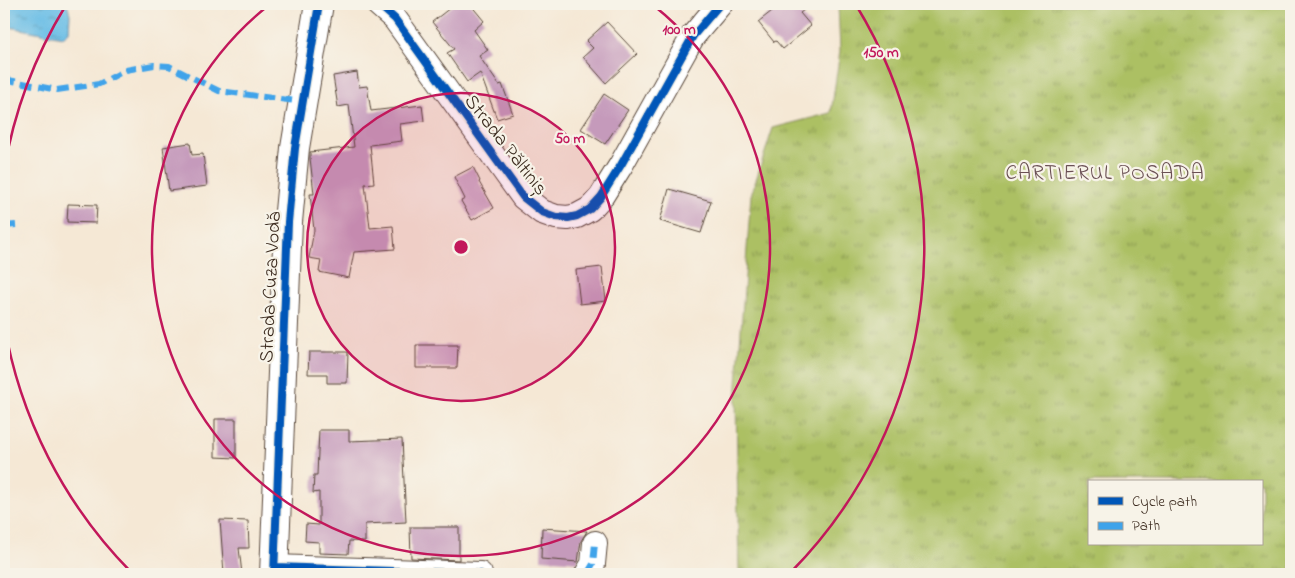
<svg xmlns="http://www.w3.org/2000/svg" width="1295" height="578" font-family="'Indie Flower',sans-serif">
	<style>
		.grass { fill: url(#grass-tufts); stroke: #747541; fill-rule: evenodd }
		.water { fill: url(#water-ripples); stroke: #527482 }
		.building { fill: #c59abb }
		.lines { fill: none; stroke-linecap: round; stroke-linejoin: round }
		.minor-casing { stroke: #574639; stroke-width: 26 }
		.tertiary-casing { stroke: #574639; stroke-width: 30 }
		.minor { stroke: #fff; stroke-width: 24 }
		.tertiary { stroke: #fff; stroke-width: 28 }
		.quiet { stroke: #3fa3ea; stroke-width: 6; stroke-dasharray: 12 6; stroke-linecap: butt }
		.cycleway-casing { stroke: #f7f3e8; stroke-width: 11 }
		.cycleway { stroke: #0057b8; stroke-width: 8 }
		.ring { fill: none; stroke: #c2185b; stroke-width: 2.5 }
		.labels { text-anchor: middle; stroke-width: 4.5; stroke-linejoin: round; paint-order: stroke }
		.street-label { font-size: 20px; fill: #3b2a1e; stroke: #f7f3e8 }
		.neighbourhood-label { font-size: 21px; letter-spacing: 1px; fill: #6b5155; stroke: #f7f3e8 }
		.centre { fill: #c2185b; stroke: #f7f3e8; stroke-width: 2.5 }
		.ring-label { font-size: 15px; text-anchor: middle; font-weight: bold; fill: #c2185b; stroke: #f7f3e8; stroke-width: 4.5; stroke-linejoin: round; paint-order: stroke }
	</style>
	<defs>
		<pattern id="grass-tufts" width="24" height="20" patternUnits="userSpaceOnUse" patternTransform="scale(1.25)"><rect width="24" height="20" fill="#acc064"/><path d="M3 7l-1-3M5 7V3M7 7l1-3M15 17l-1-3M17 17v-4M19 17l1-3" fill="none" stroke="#8d9c52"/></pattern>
		<pattern id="water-ripples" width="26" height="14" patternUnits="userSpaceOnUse" patternTransform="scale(1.25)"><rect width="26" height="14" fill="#6abee6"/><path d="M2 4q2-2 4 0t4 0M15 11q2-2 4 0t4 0" fill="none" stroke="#589bba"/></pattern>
	</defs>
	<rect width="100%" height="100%" fill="#f7f3e8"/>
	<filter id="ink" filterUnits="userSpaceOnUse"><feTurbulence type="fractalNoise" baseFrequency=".02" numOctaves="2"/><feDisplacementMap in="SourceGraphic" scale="10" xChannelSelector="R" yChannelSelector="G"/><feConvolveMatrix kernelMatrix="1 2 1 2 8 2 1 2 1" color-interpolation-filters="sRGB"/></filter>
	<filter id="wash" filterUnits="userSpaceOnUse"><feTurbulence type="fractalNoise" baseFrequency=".0096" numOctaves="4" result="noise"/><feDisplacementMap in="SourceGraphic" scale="20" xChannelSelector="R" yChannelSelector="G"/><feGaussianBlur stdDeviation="1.12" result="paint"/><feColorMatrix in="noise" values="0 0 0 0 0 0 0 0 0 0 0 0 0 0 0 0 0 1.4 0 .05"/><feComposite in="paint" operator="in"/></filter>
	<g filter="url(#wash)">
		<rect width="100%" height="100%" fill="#f5e8d5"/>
		<path class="grass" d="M838,4H1291V574H739L736,398L751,195L773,128L831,113L840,51ZM1089,482H1261V544H1089Z"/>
		<path class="water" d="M4,4H67L70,14L69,32L63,37L4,26Z"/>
		<g id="blocks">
			<path class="building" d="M455,4H470L484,21L474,30L488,50L479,56L499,85L502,84L513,114L497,119L480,73L467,82L447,53L454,49L432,22Z
				M781,4H812L800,13L811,26L783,49L776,41L774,42L758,22Z
				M607,22L637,54L606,83L583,57L593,48L586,41Z
				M357,72L359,87L367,86L371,111L422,105L424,121L400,124L402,141L370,145L374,183L365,184L370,228L393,226L395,249L354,252L349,278L319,272L321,260L309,258L314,230L310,194H314L310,158V152L354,147L349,105L338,107L333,76Z
				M604,94L628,110L605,144L581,129Z
				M190,143L192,155L203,154L207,186L169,191L163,147Z
				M473,167L480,181L479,182L494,208L472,220L461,201L465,199L454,177Z
				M669,189L711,201L701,233L660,221Z
				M68,204L97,205L96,223L67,222Z
				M602,267L606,301L580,304L576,270Z
				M416,345H458L457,368H416Z
				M309,352H348L347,383H327V374H308Z
				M215,419H236V458L215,457Z
				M319,430H349V441L402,439L406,522L365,524V542L349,541L348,554L319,553V542L305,541L306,524L319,525V492L313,493L314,475H317Z
				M220,520L248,521L249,548H239L242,574H224Z
				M410,527H459V560L411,558Z
				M542,528L587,531L581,541L578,562L541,559Z"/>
		</g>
	</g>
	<g filter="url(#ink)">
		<use href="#blocks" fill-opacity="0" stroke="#574639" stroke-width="1"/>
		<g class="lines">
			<defs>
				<path id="minor" d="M378,4L395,19L523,197L542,212L556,217L568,218L577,216L590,209L601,197L621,165L693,36L720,4
					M275,567L480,574
					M587,574L593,564L595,543"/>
				<path id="tertiary" d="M274,574L288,222L295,148L319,4"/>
			</defs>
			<use href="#minor" class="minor-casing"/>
			<use href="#tertiary" class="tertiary-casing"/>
			<use href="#minor" class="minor"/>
			<use href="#tertiary" class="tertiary"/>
			<path class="quiet" d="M4,79L57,90L99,84L126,70L154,65L169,66L219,91L303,102
				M4,226L16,225
				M587,574L593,564L595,543"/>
			<defs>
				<path id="cycleway" d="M378,4L395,19L523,197L542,212L556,217L568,218L577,216L590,209L601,197L621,165L693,36L720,4
					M275,567L480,574
					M274,574L288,222L295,148L319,4"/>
			</defs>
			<use href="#cycleway" class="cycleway-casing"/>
			<use href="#cycleway" class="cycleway"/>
		</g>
	</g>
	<circle cx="461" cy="247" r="154" fill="#c2185b" fill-opacity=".12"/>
	<g class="ring">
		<circle cx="461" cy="247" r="154"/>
		<path d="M653 5A309 309 0 1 1 269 5"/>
		<path d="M131 572A463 463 0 0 1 4 323M4 171A463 463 0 0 1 66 5M856 5A463 463 0 0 1 791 572"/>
	</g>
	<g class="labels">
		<g class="street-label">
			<text transform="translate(507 144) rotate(52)" y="7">Strada Păltiniș</text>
			<text transform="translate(269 287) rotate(-87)" y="7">Strada Cuza Vodă</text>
		</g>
		<g class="neighbourhood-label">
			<text x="1105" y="179">CARTIERUL POSADA</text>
		</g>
	</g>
	<circle cx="461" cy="247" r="8" class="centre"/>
	<g class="ring-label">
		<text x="679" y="34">100 m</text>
		<text x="881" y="57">150 m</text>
		<text x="570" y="143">50 m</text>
	</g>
	<rect width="1295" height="578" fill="none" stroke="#f7f3e8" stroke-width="20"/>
	<rect x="1088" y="480" width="175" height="65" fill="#f7f3e8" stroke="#aca397"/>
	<rect x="1098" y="497" width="25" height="8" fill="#0057b8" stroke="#aca397"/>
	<text x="1132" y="506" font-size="15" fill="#3b2a1e">Cycle path</text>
	<rect x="1098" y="522" width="25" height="8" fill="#3fa3ea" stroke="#aca397"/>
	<text x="1132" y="530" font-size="15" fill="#3b2a1e">Path</text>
</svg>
